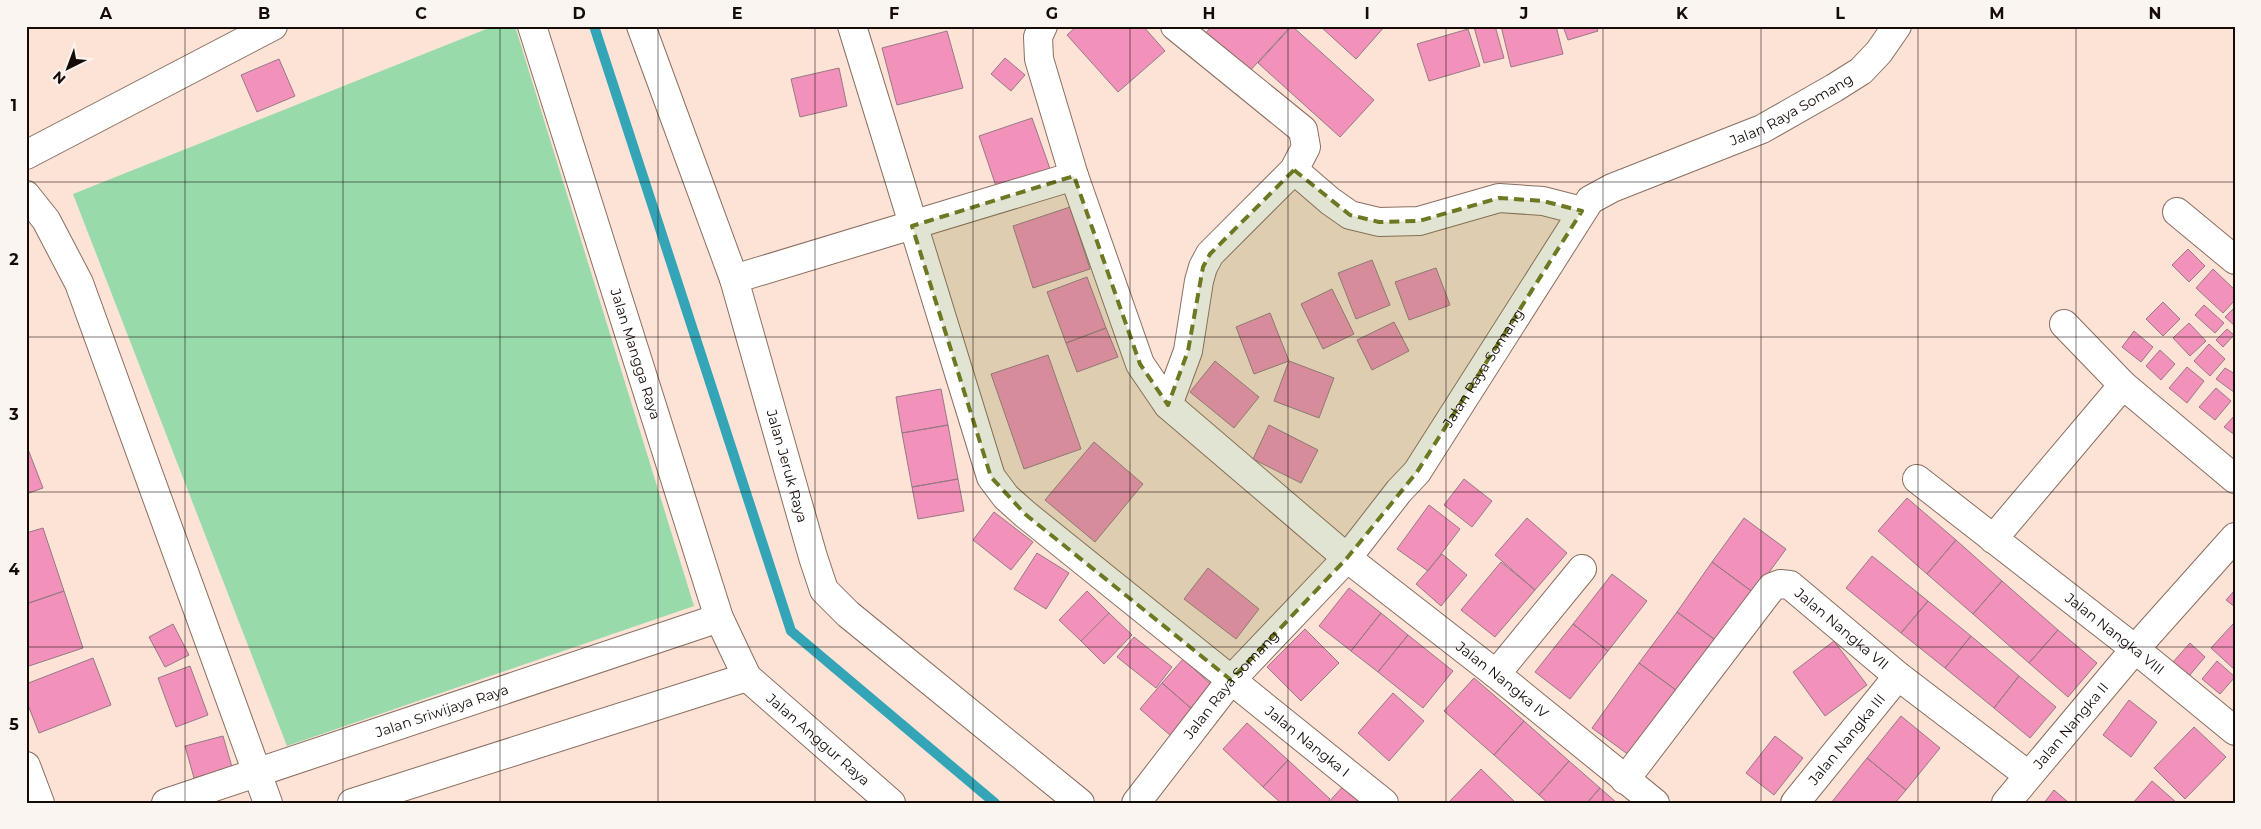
<svg xmlns="http://www.w3.org/2000/svg" width="2261" height="829" font-family="Montserrat,sans-serif">
	<style>
		.green { fill: #99daab }
		.lines { fill: none; stroke-linecap: round; stroke-linejoin: round }
		.stream { stroke: #34a4b7; stroke-width: 10 }
		.building { fill: #f291ba; stroke: #977984 }
		.minor-casing { stroke: #8a6f60; stroke-width: 30 }
		.minor { stroke: #fff; stroke-width: 28 }
		.marked { fill: #6e7823; fill-opacity: 0.2; stroke: #6e7823; stroke-width: 4; stroke-dasharray: 10 6; stroke-linejoin: round }
		.grid { fill: none; stroke: #160c07; stroke-width: 1; stroke-opacity: 0.55 }
		.labels { text-anchor: middle; stroke-width: 4; stroke-linejoin: round; paint-order: stroke }
		.street-label { font-size: 14px; fill: #160c07; stroke: #fbf5f1 }
		.neatline { fill: none; stroke: #160c07; stroke-width: 2 }
		.grid-label { font-size: 16px; text-anchor: middle; font-weight: bold; fill: #160c07 }
	</style>
	<rect width="100%" height="100%" fill="#fce3d6"/>
	<path class="green" d="M494,26H515L694,606L287,746L73,194Z"/>
	<g class="lines">
		<path class="stream" d="M594,26L791,631L995,803"/>
	</g>
	<path class="building" d="M1077,26H1143L1165,51L1118,92L1067,35Z
		M1212,26H1291L1247,74L1204,35Z
		M1292,26L1374,100L1340,137L1258,63Z
		M1320,26H1385L1356,59Z
		M1495,26L1504,58L1484,63L1474,27Z
		M1501,26H1556L1563,54L1511,67Z
		M1563,26H1596L1598,31L1568,40Z
		M1468,29L1480,66L1429,81L1417,44Z
		M947,31L963,88L897,105L882,48Z
		M1005,58L1025,75L1011,91L991,74Z
		M279,59L295,96L257,112L241,75Z
		M839,68L847,106L800,117L791,79Z
		M1032,118L1054,180L1000,198L979,136Z
		M1070,207L1090,269L1033,288L1013,226Z
		M2188,249L2205,266L2189,282L2172,265Z
		M1372,260L1390,305L1356,319L1338,273Z
		M1436,268L1450,305L1409,320L1395,282Z
		M2213,269L2235,290V300L2223,313L2196,288Z
		M1087,277L1106,328L1066,343L1047,292Z
		M1332,289L1354,334L1323,349L1301,304Z
		M2163,302L2180,319L2163,336L2146,319Z
		M2204,305L2224,323L2215,333L2195,315Z
		M2235,307V326L2225,317Z
		M1270,313L1289,361L1254,374L1236,327Z
		M1394,322L1409,351L1372,370L1357,340Z
		M2189,323L2206,341L2190,356L2173,338Z
		M1106,328L1118,357L1077,372L1066,343Z
		M2227,329L2234,335L2223,347L2216,340Z
		M2134,331L2153,347L2141,362L2122,347Z
		M2209,344L2225,359L2210,376L2194,361Z
		M2160,350L2175,364L2161,380L2146,366Z
		M1048,355L1081,449L1024,469L991,374Z
		M1215,361L1259,397L1234,428L1190,392Z
		M1289,361L1334,378L1319,418L1274,401Z
		M2187,367L2204,381L2187,403L2169,388Z
		M2225,368L2235,374V393L2216,379Z
		M2216,388L2231,401L2215,420L2199,407Z
		M941,389L948,425L902,433L896,397Z
		M2235,415V435L2224,427Z
		M948,425L958,479L912,487L902,433Z
		M1269,425L1318,450L1301,483L1253,459Z
		M1094,442L1143,484L1095,542L1045,500Z
		M26,444L43,488L26,494Z
		M958,479L964,511L918,519L912,487Z
		M1464,479L1492,501L1472,527L1444,505Z
		M1907,498L1956,540L1927,574L1878,531Z
		M1429,505L1460,529L1428,571L1397,549Z
		M994,512L1033,542L1011,570L973,540Z
		M1527,518L1567,553L1535,590L1495,555Z
		M1744,518L1786,549L1754,593L1712,562Z
		M43,528L64,591L26,604V533Z
		M1956,540L2002,581L1973,614L1927,574Z
		M1037,553L1069,573L1046,609L1014,589Z
		M1442,554L1467,575L1441,606L1416,584Z
		M1872,556L1928,601L1901,633L1846,588Z
		M1501,562L1535,590L1495,637L1461,610Z
		M1712,562L1754,593L1718,642L1677,612Z
		M1208,568L1259,609L1236,639L1184,599Z
		M1612,574L1647,601L1608,651L1573,624Z
		M2002,581L2058,630L2029,663L1973,614Z
		M1349,588L1381,613L1351,651L1319,626Z
		M2235,590V607L2226,600Z
		M64,591L83,648L26,667V604Z
		M1087,591L1109,613L1081,641L1059,620Z
		M1928,601L1971,636L1945,668L1901,633Z
		M1677,612L1718,642L1680,693L1639,663Z
		M1109,613L1132,635L1104,664L1081,641Z
		M1381,613L1408,635L1378,672L1351,651Z
		M173,624L189,655L165,667L149,637Z
		M1573,624L1608,651L1570,699L1535,672Z
		M2233,624L2235,625V670L2211,648Z
		M1305,629L1339,663L1301,701L1267,667Z
		M2058,630L2097,663L2068,697L2029,663Z
		M1408,635L1453,671L1423,708L1378,672Z
		M1971,636L2019,676L1994,708L1945,668Z
		M1134,637L1172,667L1156,688L1117,657Z
		M1834,641L1867,685L1825,716L1793,672Z
		M2190,643L2205,657L2189,676L2173,662Z
		M93,658L111,705L39,733L26,700V684Z
		M1183,659L1213,686L1193,710L1162,683Z
		M2217,661L2235,677L2220,694L2202,679Z
		M1639,663L1680,693L1633,758L1592,728Z
		M190,666L208,715L176,727L158,678Z
		M2019,676L2056,707L2030,738L1994,708Z
		M1474,678L1524,721L1494,755L1444,711Z
		M1162,683L1193,710L1171,736L1140,709Z
		M1393,693L1424,721L1389,761L1358,733Z
		M2129,700L2157,722L2131,757L2103,735Z
		M1901,716L1940,748L1906,790L1867,758Z
		M1524,721L1569,761L1539,795L1494,755Z
		M1247,723L1288,760L1263,787L1223,749Z
		M2194,727L2226,757L2185,799L2154,768Z
		M223,736L232,767L194,778L185,746Z
		M1775,736L1803,758L1774,795L1746,773Z
		M1867,758L1906,790L1895,803H1831Z
		M1288,760L1330,799L1327,803H1281L1263,787Z
		M1569,761L1600,788L1587,803H1548L1539,795Z
		M1481,769L1516,803H1448Z
		M2152,781L2177,803H2133Z
		M1345,784L1366,803H1328Z
		M1600,788L1617,803H1587Z
		M2054,790L2069,803H2044Z"/>
	<g class="lines">
		<defs>
			<g id="minor">
				<path id="s1" d="M532,26L719,618L747,677L891,803"/>
				<path id="s2" d="M641,26L734,279L813,557L824,590L848,614L1080,803"/>
				<path id="s3" d="M852,26L991,477L1006,497L1025,514L1384,803"/>
				<path id="s4" d="M1043,26L1038,37L1039,59L1074,176L1140,364L1168,405L1347,558L1496,674L1655,803"/>
				<path d="M26,155L273,26"/>
				<path d="M1294,170L1330,201L1350,215L1379,222L1419,221L1499,198L1543,201L1582,211"/>
				<path d="M26,195L46,220L79,283L268,803"/>
				<path d="M2177,212L2235,260"/>
				<path d="M734,279L1074,176"/>
				<path d="M2064,324L2123,385L2235,479"/>
				<path d="M1168,405L1188,351L1199,281L1203,267L1210,254L1294,170L1306,147L1303,130L1175,26"/>
				<path id="s5" d="M1917,479L2135,649L2235,731"/>
				<path d="M1993,539L2123,385"/>
				<path d="M1496,674L1582,569"/>
				<path d="M26,766L40,803"/>
				<path id="s6" d="M1625,780L1772,587L1780,584L1790,585L1898,676L2028,775"/>
				<path id="s7" d="M166,803L719,618"/>
				<path d="M352,803L747,677"/>
				<path id="s8" d="M1136,803L1231,680L1347,558L1399,491L1417,472L1590,200L1612,188L1762,129L1834,88L1861,71L1879,52L1897,26"/>
				<path id="s9" d="M1795,803L1898,676"/>
				<path id="s10" d="M2006,803L2135,649L2235,537"/>
			</g>
		</defs>
		<use href="#minor" class="minor-casing"/>
		<use href="#minor" class="minor"/>
	</g>
	<path class="marked" d="M1294,170L1350,215L1379,222L1419,221L1499,198L1543,201L1582,211L1417,472L1347,558L1231,680L1025,514L991,477L912,226L1074,176L1140,364L1168,405L1188,351L1203,267L1210,254Z"/>
	<path class="grid" d="M185,26V803M343,26V803M500,26V803M658,26V803M815,26V803M973,26V803M1130,26V803M1288,26V803M1446,26V803M1603,26V803M1761,26V803M1918,26V803M2076,26V803M26,182H2235M26,337H2235M26,492H2235M26,647H2235"/>
	<g class="labels">
		<g class="street-label">
			<text dy="5" stroke="none"><textPath href="#s8" startOffset="978">Jalan Raya Somang</textPath></text>
			<text dy="5" stroke="none"><textPath href="#s1" startOffset="344">Jalan Mangga Raya</textPath></text>
			<text dy="5" stroke="none"><textPath href="#s8" startOffset="558">Jalan Raya Somang</textPath></text>
			<text dy="5" stroke="none"><textPath href="#s2" startOffset="464">Jalan Jeruk Raya</textPath></text>
			<text dy="5" stroke="none"><textPath href="#s6" startOffset="329">Jalan Nangka VII</textPath></text>
			<text dy="5" stroke="none"><textPath href="#s5" startOffset="251">Jalan Nangka VIII</textPath></text>
			<text dy="5" stroke="none"><textPath href="#s4" startOffset="838">Jalan Nangka IV</textPath></text>
			<text dy="5" stroke="none"><textPath href="#s8" startOffset="152">Jalan Raya Somang</textPath></text>
			<text dy="5" stroke="none"><textPath href="#s7" startOffset="291">Jalan Sriwijaya Raya</textPath></text>
			<text dy="5" stroke="none"><textPath href="#s10" startOffset="101">Jalan Nangka II</textPath></text>
			<text dy="5" stroke="none"><textPath href="#s9" startOffset="82">Jalan Nangka III</textPath></text>
			<text dy="5" stroke="none"><textPath href="#s1" startOffset="781">Jalan Anggur Raya</textPath></text>
			<text dy="5" stroke="none"><textPath href="#s3" startOffset="885">Jalan Nangka I</textPath></text>
		</g>
	</g>
	<rect width="2261" height="829" fill="none" stroke="#fbf5f1" stroke-width="55"/>
	<g transform="translate(68 68) rotate(222)" stroke="#fbf5f1" stroke-width="4" paint-order="stroke">
	<path d="M0-4L9 19L0 12L-9 19Z" fill="#160c07"/>
	<text y="-8" font-size="14" font-weight="bold" text-anchor="middle" fill="#160c07">N</text>
	</g>
	<rect x="28" y="28" width="2206" height="774" class="neatline"/>
	<g class="grid-label">
		<text x="106" y="19">A</text>
		<text x="264" y="19">B</text>
		<text x="421" y="19">C</text>
		<text x="579" y="19">D</text>
		<text x="737" y="19">E</text>
		<text x="894" y="19">F</text>
		<text x="1052" y="19">G</text>
		<text x="1209" y="19">H</text>
		<text x="1367" y="19">I</text>
		<text x="1524" y="19">J</text>
		<text x="1682" y="19">K</text>
		<text x="1840" y="19">L</text>
		<text x="1997" y="19">M</text>
		<text x="2155" y="19">N</text>
		<text x="14" y="111">1</text>
		<text x="14" y="265">2</text>
		<text x="14" y="420">3</text>
		<text x="14" y="575">4</text>
		<text x="14" y="730">5</text>
	</g>
</svg>
